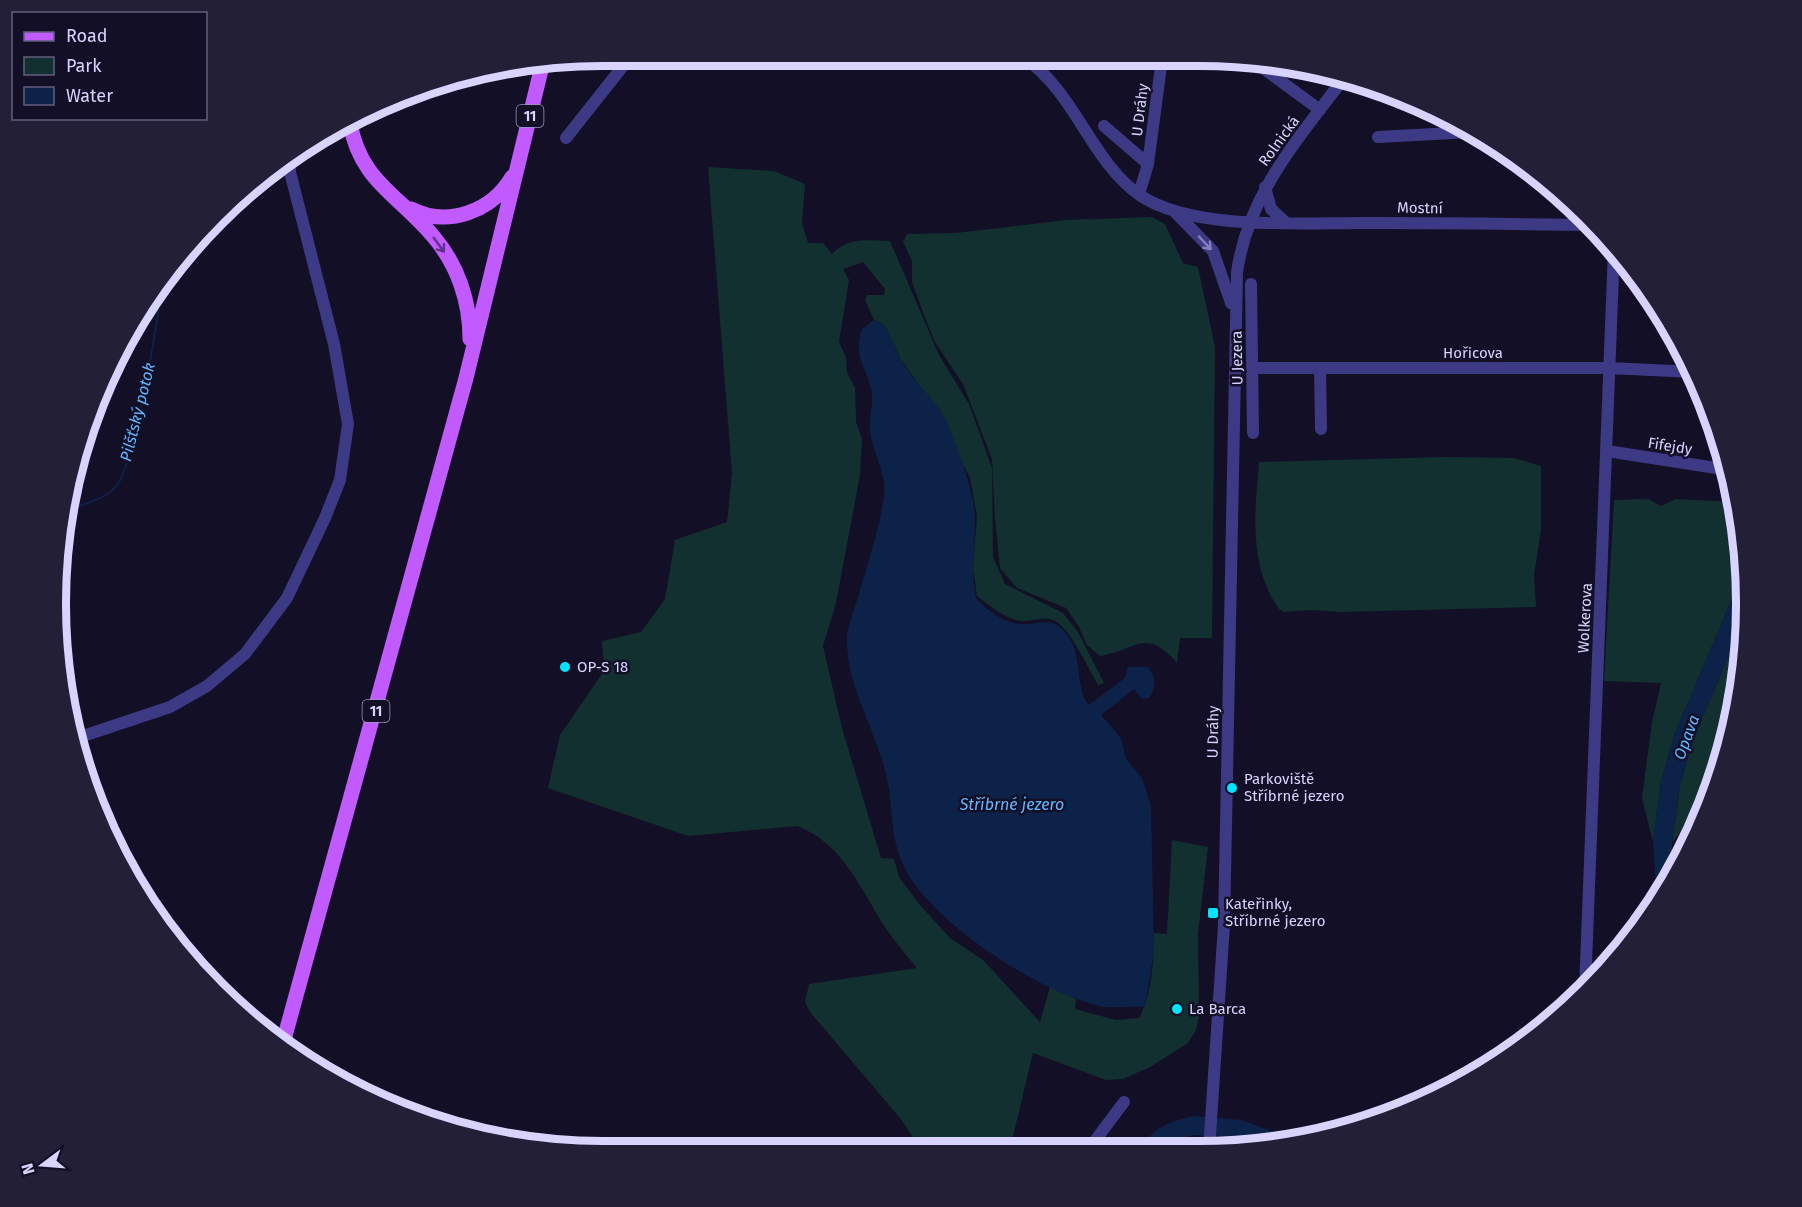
<svg xmlns="http://www.w3.org/2000/svg" width="1802" height="1207" font-family="'Fira Sans',sans-serif">
	<style>
		.green { fill: #12302f }
		.water { fill: #0c2248 }
		.lines { fill: none; stroke-linecap: round; stroke-linejoin: round }
		.stream { stroke: #0c2248; stroke-width: 2 }
		.minor { stroke: #3d3a85; stroke-width: 12 }
		.major { stroke: #c25bff; stroke-width: 15 }
		.oneway { stroke: #837fbc }
		.oneway2 { stroke: #623188 }
		.poi-dot { fill: #00e5ff; stroke: #130f26; stroke-width: 2 }
		.labels { text-anchor: middle; stroke-width: 5; stroke-linejoin: round; paint-order: stroke }
		.shield { fill: #130f26; stroke: #9e99be; stroke-width: 1.5 }
		.shield-label { font-size: 14px; font-weight: bold; fill: #d9d4ff }
		.street-label { font-size: 15px; fill: #d9d4ff; stroke: #130f26 }
		.poi-label { font-size: 15px; fill: #d9d4ff; stroke: #130f26; text-anchor: start }
		.water-label { font-size: 16px; font-style: italic; fill: #62b6ff; stroke: #130f26 }
		.rim { fill: none; stroke: #d9d4ff; stroke-width: 8 }
	</style>
	<rect width="100%" height="100%" fill="#130f26"/>
	<path class="green" d="M708,167L774,171L805,184L802,224L808,243H823L832,254C849,236 867,241 890,241L939,355L969,404L992,468L993,557L1005,584L1063,613L1078,632L1104,683L1098,685C1088,668 1072,633 1057,622C1045,614 1033,622 1021,621C1003,618 992,607 977,596L973,567L977,516L970,478L928,397L901,360L885,326L874,320L865,300L867,295H884L885,289L863,262L843,269L849,280L839,342L846,357L847,372L855,388L856,422L862,439L860,475L836,603L823,646L842,728L881,858L894,859L899,877L920,905L950,938L983,960L1040,1022L1050,987L1076,999L1075,1009L1116,1020L1139,1018C1152,994 1154,960 1154,933L1167,934L1172,840L1208,847L1198,934L1199,1016L1196,1030L1188,1043L1150,1067L1123,1079L1106,1080L1033,1053L1010,1149H921L900,1118L810,1012L805,1002L809,984L917,968C905,954 893,939 883,924C859,886 842,843 797,826L688,836L548,788L560,735L604,671L602,641L641,632L665,599L675,540L727,522L732,473Z
		M1152,217L1165,224L1183,263L1198,267L1215,347L1212,638H1180L1177,663C1145,626 1136,651 1100,656L1087,645L1079,627L1066,608L1017,588L1000,568L995,519L992,459L963,384L935,342L927,323L912,282V261L903,242L907,234L956,233L1066,220Z
		M1445,457L1514,458L1541,466V530L1534,575L1536,607L1341,612L1311,610L1284,612L1279,609C1248,566 1255,511 1259,462Z
		M1648,499L1661,506L1676,499L1734,502L1745,568L1675,733L1661,781L1653,842L1642,798L1652,722L1661,683L1604,681L1614,500Z
		M1744,620L1742,675L1721,763L1707,798L1672,843L1680,785L1693,740Z"/>
	<path class="water" d="M874,320C891,323 893,348 901,360C911,377 926,392 938,407C951,424 971,484 974,506C978,538 969,565 976,598C988,611 1004,624 1023,624C1037,625 1049,617 1062,629C1086,652 1073,687 1089,705L1125,678L1128,667H1148C1156,679 1157,686 1149,698L1142,699L1134,689L1101,715L1121,738L1126,759L1142,778L1151,806L1154,950L1145,1007C1131,1006 1114,1009 1100,1006C1041,993 940,927 909,876C887,839 895,807 885,770C874,727 847,686 847,641C847,626 854,611 858,597C867,566 880,527 884,496C887,472 872,453 870,430C869,418 873,405 872,394C868,367 852,359 862,329Z
		M1745,568L1744,620L1693,740L1680,785L1672,843L1674,875L1657,900L1653,842L1661,781L1675,733Z
		M1194,1116L1242,1120L1295,1140L1260,1146L1238,1138L1195,1135L1178,1139L1161,1150H1139C1154,1127 1168,1122 1194,1116Z"/>
	<g class="lines">
		<path class="stream" d="M70,509C87,503 107,499 118,484C132,464 162,312 160,285"/>
		<path class="minor" d="M1025,58C1076,94 1092,163 1141,196C1196,232 1308,222 1373,223C1446,223 1518,224 1591,225
			M1252,60L1320,110
			M1104,126L1148,164
			M1378,137L1471,132
			M566,138L631,56
			M1265,187L1271,209L1285,222
			M1139,194L1148,164L1162,59
			M1175,212L1213,251L1231,303
			M1251,284L1253,433
			M1252,368H1609L1694,372
			M1320,368L1321,429
			M1607,451L1729,470
			M74,739L170,707L207,686L245,654L287,598L325,518L340,480L348,424L334,344L290,172V157
			M1585,989L1614,249
			M1088,1150L1124,1102
			M1209,1150L1224,925L1237,272C1248,196 1296,141 1341,82"/>
		<path class="major" d="M350,123C360,181 399,195 433,236C458,265 470,302 470,339
			M411,209C448,228 492,211 512,177
			M283,1043L466,378L542,66"/>
	</g>
	<defs><path id="oneway-shaft" d="M-6 0H5M1.5-3L5.5 0L1.5 3" fill="none" stroke-width="1.6" stroke-linecap="round" stroke-linejoin="round" transform="scale(1.5)"/></defs>
	<use class="oneway" href="#oneway-shaft" transform="translate(1205 243) rotate(47)"/>
	<use class="oneway2" href="#oneway-shaft" transform="translate(439 245) rotate(54)"/>
	<g class="poi-dot">
		<circle cx="565" cy="667" r="6"/>
		<circle cx="1232" cy="788" r="6"/>
		<rect x="1207" y="907" width="12" height="12" rx="3"/>
		<circle cx="1177" cy="1009" r="6"/>
	</g>
	<g class="labels">
		<g class="shield">
			<rect x="516.5" y="105" width="27" height="22" rx="4.5"/>
			<rect x="362.5" y="700" width="27" height="22" rx="4.5"/>
		</g>
		<g class="shield-label">
			<text x="530" y="121">11</text>
			<text x="376" y="716">11</text>
		</g>
		<g class="street-label">
			<text transform="translate(1140 110) rotate(-83)" y="5">U Dráhy</text>
			<text transform="translate(1279 141) rotate(-54)" y="5">Rolnická</text>
			<text transform="translate(1420 208) rotate(1)" y="5">Mostní</text>
			<text x="1473" y="358">Hořicova</text>
			<text transform="translate(1237 358) rotate(-91)" y="5">U Jezera</text>
			<text transform="translate(1670 446) rotate(9)" y="5">Fifejdy</text>
			<text transform="translate(1585 618) rotate(-87)" y="5">Wolkerova</text>
			<text transform="translate(1213 732) rotate(-89)" y="5">U Dráhy</text>
		</g>
		<g class="poi-label">
			<text x="577" y="672">OP-S 18</text>
			<text x="1244" y="784">Parkoviště<tspan x="1244" dy="17">Stříbrné jezero</tspan></text>
			<text x="1225" y="909">Kateřinky,<tspan x="1225" dy="17">Stříbrné jezero</tspan></text>
			<text x="1189" y="1014">La Barca</text>
		</g>
		<g class="water-label">
			<text transform="translate(137 412) rotate(-76)" y="6">Pilšťský potok</text>
			<text transform="translate(1686 737) rotate(-70)" y="6">Opava</text>
			<text x="1012" y="810">Stříbrné jezero</text>
		</g>
	</g>
	<path d="M0 0H1802V1207H0ZM603 66H1199A537 537 0 0 1 1736 603V604A537 537 0 0 1 1199 1141H603A537 537 0 0 1 66 604V603A537 537 0 0 1 603 66Z" fill="#231f37" fill-rule="evenodd"/>
	<path class="rim" d="M603 66H1199A537 537 0 0 1 1736 603V604A537 537 0 0 1 1199 1141H603A537 537 0 0 1 66 604V603A537 537 0 0 1 603 66Z"/>
	<rect x="12" y="12" width="195" height="108" fill="#130f26" stroke="#625e7d" stroke-width="1.5"/>
	<rect x="24" y="32" width="30" height="9" fill="#c25bff" stroke="#625e7d" stroke-width="1.5"/>
	<text x="66" y="42" font-size="18" fill="#d9d4ff">Road</text>
	<rect x="24" y="57" width="30" height="18" fill="#12302f" stroke="#625e7d" stroke-width="1.5"/>
	<text x="66" y="72" font-size="18" fill="#d9d4ff">Park</text>
	<rect x="24" y="87" width="30" height="18" fill="#0c2248" stroke="#625e7d" stroke-width="1.5"/>
	<text x="66" y="102" font-size="18" fill="#d9d4ff">Water</text>
	<g transform="translate(42 1165) rotate(254)" stroke="#130f26" stroke-width="4.5" paint-order="stroke">
	<path d="M0-4.5L10 22L0 15L-10 22Z" fill="#d9d4ff"/>
	<text y="-9" font-size="16" font-weight="bold" text-anchor="middle" fill="#d9d4ff">N</text>
	</g>
</svg>
